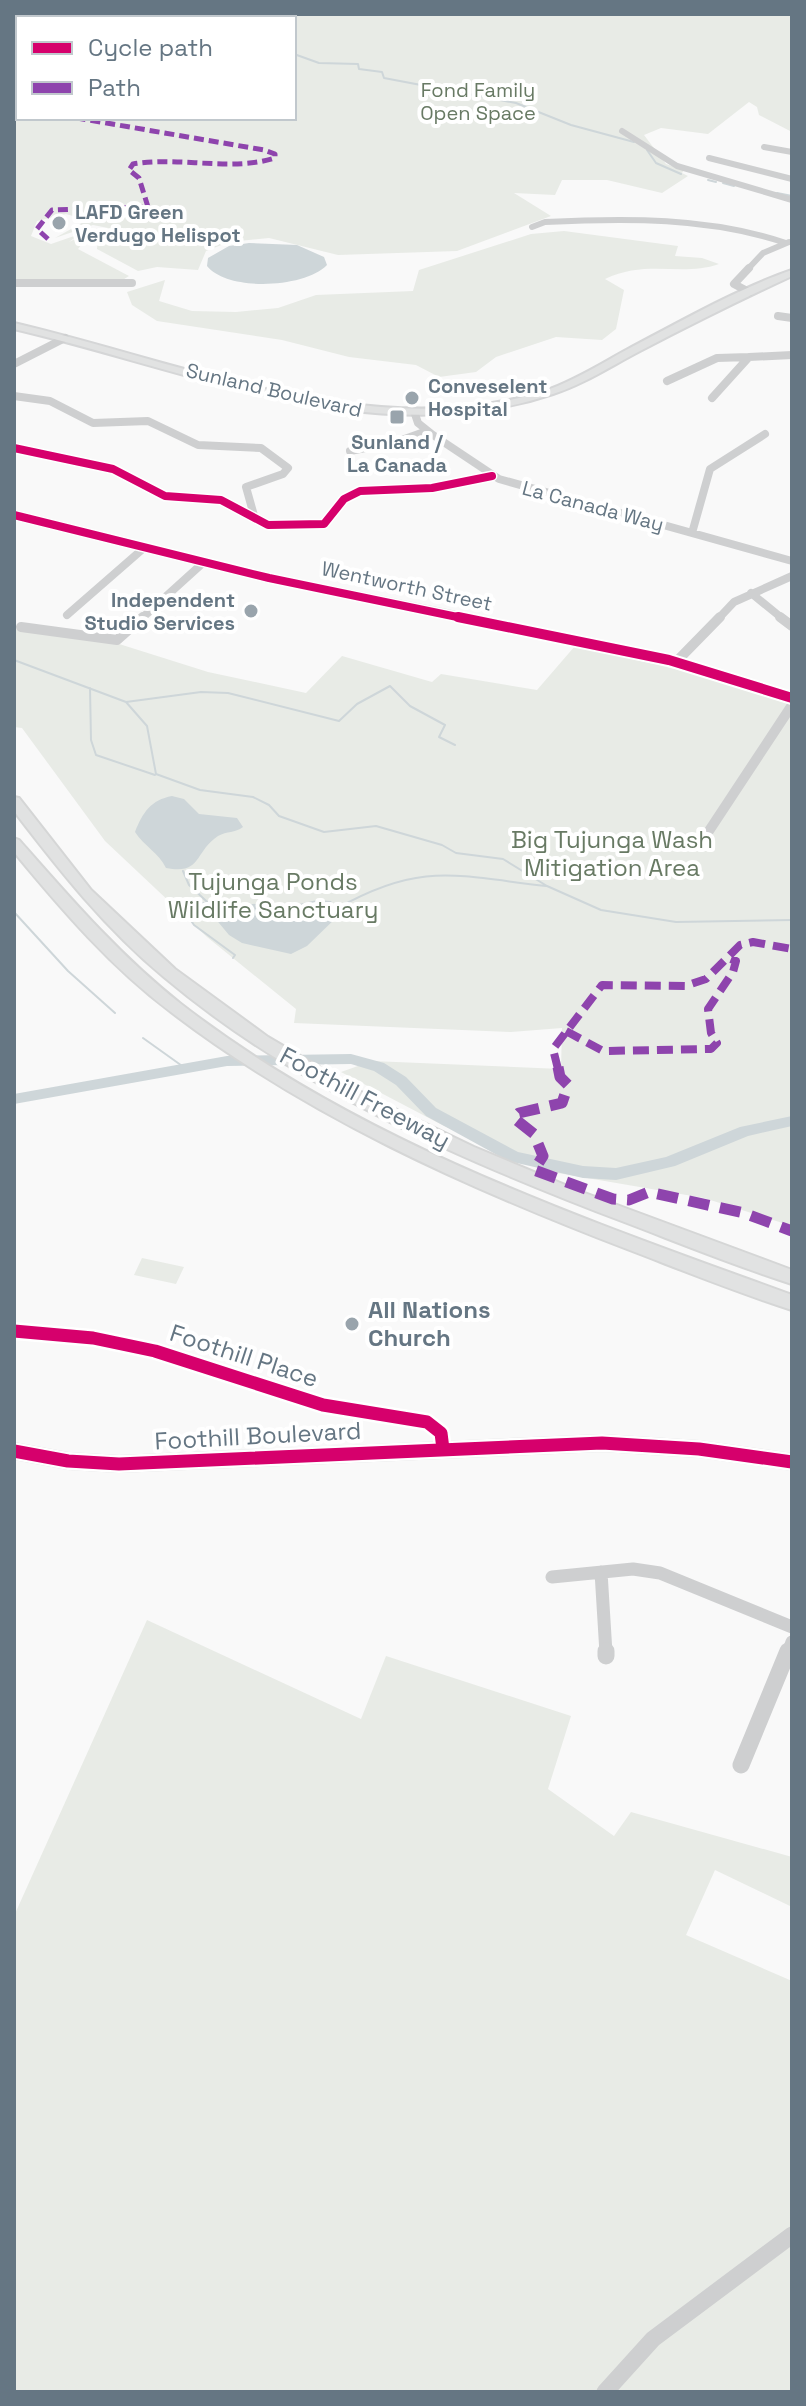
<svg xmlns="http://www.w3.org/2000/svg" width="806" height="2406" font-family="'Space Grotesk',sans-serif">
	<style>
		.green { fill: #e8ebe6; fill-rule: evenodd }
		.water { fill: #ced6d9 }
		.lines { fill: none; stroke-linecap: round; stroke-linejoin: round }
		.stream { stroke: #ced6d9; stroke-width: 2 }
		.river { fill: #ced6d9; fill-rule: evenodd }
		.major-casing { stroke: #d5d6d7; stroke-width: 4 }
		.highway-casing { stroke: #d5d6d6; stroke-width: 4 }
		.minor-far4 { stroke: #cecfd0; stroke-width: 6 }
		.minor-far3 { stroke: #cecfd0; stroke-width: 8 }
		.minor-far2 { stroke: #cecfd0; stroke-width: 10 }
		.minor-far1 { stroke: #cecfd0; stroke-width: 13 }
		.minor { stroke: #cecfd0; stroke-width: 17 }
		.major { fill: #e1e2e2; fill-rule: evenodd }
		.highway { fill: #e1e2e2; fill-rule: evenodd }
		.quiet-far2 { stroke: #8e44ad; stroke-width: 5; stroke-dasharray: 10 5; stroke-linecap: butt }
		.quiet-far1 { stroke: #8e44ad; stroke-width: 8; stroke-dasharray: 16 8; stroke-linecap: butt }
		.quiet { stroke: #8e44ad; stroke-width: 11; stroke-dasharray: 21 11; stroke-linecap: butt }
		.cycleway-far2-casing { stroke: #fff; stroke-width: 11 }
		.cycleway-far1-casing { stroke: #fff; stroke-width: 14 }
		.cycleway-casing { stroke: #fff; stroke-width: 18 }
		.cycleway-far2 { stroke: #d6006c; stroke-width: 8 }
		.cycleway-far1 { stroke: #d6006c; stroke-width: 10 }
		.cycleway { stroke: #d6006c; stroke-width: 13 }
		.poi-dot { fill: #99a4ac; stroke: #fff; stroke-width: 3 }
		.labels { text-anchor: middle; stroke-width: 8; stroke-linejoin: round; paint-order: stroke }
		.far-park-label { font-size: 20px; fill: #687a64; stroke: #fff }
		.far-poi-label { font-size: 20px; font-weight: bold; fill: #657683; stroke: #fff; text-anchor: start }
		.far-street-label { font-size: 20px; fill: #657683; stroke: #fff }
		.park-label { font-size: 24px; fill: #687a64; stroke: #fff }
		.street-label { font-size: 24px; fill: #657683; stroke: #fff }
		.poi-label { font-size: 24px; font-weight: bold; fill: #657683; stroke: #fff; text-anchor: start }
	</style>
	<rect width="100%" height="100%" fill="#f9f9f9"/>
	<path class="green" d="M14,14H792V132L759,115L757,107L749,102L708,134L661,128L644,135L666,164L684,170L682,173L688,176L662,193L607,180H562L555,195L514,193L551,216L457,251L338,255L269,238L229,242L206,251L198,270L157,267L138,271L97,249L98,235L108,228L93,225L55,238L87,220L66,214L37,221L31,236L51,244L80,234L69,242L93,230L78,249L129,276L121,281L14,284ZM18,18H294V118H18Z
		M564,231L678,246L675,256L702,258L719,264C682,277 647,259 605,279L624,290L616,329L602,340L556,337L496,357L476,372L439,377L416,365L349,357L282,340L157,321L132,305L127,292L165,280L159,301L192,311L236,312L278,308L316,295L413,291L419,270L531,234Z
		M14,629L116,643L208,672L306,693L342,656L432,682L441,674L537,690L575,646L684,671L792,705V1226L704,1198L552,1172L444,1126L341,1072L372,1061L561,1069L562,1028L511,1032L294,1023L296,1009L207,937L105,841L22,728L14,727Z
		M142,1258L184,1267L176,1284L134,1275Z
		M147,1620L361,1719L386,1656L571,1716L548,1789L614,1836L631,1812L792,1857L790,1906L715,1870L686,1935L792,1981V2392H14V1916Z"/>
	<path class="water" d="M249,243L297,245L324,257L327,265C305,288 228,292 207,266L208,258L229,246Z
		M172,796L184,799L199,814L237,818L243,827C235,833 227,831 218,836C194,852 202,875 166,868C159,853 144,846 135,832C143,812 151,800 172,796Z
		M317,900L331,901L340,914L307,946L291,954L242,943L229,935L214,917L223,906L267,903L286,907Z"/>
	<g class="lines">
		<path class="stream" d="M294,54L319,63L358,64L359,69L382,72L384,78L516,103L571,125L634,142
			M647,150L656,163L681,174
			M708,180L716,182
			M723,183L734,186
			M777,193L792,196
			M14,660L126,702L147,726L156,774L200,790L253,797L269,805L279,816L324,832L376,826L442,845L456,853L503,859L547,886L601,910L676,922L792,920
			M90,688L91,740L96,755L155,775
			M126,702L201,692L228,693L339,721L357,704L390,686L410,706L445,725L439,737L455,745
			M183,871L189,885L218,912
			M205,903H179L194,925L235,955L233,958
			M338,908C421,861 457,876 546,886
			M14,912L68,971L115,1013
			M143,1038L185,1068"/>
		<path class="river" d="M351,1054L384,1063L406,1077L436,1108L518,1152L583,1166L616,1168L666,1157L740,1127L792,1116V1126L748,1136L675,1166L616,1180L583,1178L508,1161L426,1116L396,1085L374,1071L351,1064L227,1066L14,1104V1094L227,1056Z"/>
		<defs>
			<path id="major" d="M792,270V276C740,300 690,325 640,351C611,366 584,384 553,394C375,454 187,369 14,329V323C181,362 377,446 547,390C576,380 602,363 628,349C679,322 739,288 792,270Z
				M14,512L269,575L669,656L792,694V702L667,663L269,581L14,518Z
				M602,1436L699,1442L792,1455V1469L699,1456L602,1450L119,1471L68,1468L14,1458V1444L68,1454L119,1457Z"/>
			<path id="highway" d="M14,797L19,798L91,890L175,969L268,1037L368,1096L474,1147L582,1192L792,1270V1284C736,1266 682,1244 627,1223C464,1161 298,1090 164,977C105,928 60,871 14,811Z
				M14,838L19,840C70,898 120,956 181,1004C360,1143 581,1218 792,1295V1310C736,1292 682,1270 627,1249C466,1187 308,1117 171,1012C111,967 62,910 14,852Z"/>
		</defs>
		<use href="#major" class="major-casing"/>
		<use href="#highway" class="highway-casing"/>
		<path class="minor-far4" d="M622,131L677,166L792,200
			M764,147L792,152
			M709,158L792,179
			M532,227L545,222C625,218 709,217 786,243
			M747,270L763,253L789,242"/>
		<path class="minor-far3" d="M749,268L734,284L749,292
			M14,283H132
			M778,316L792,318
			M14,364L65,338
			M667,381L717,358L749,357
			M14,396L50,401L93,423L148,421L198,445L261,448L288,468L283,474L246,487L255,519
			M712,398L749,357L792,355
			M415,414L418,423L433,435L499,479L792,561
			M14,448L113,469L165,496L221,500L268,525L324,524L344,499L360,491L432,488L492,476
			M350,451L396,442L427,431
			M692,533L710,469L765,434
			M751,593L783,619
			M67,615L145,547
			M141,619L204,562
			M718,619L734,602L792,576"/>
		<path class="minor-far2" d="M780,617L792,626
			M21,627L117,640L143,617
			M676,662L720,617
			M701,843L792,705"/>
		<path class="minor-far1" d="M14,1331L93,1338L155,1351L323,1405L427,1422L441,1433L443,1449
			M601,1572L606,1653
			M552,1577L633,1569L660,1573L792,1627
			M788,1653L792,1642"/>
		<path class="minor" d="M606,1651V1656
			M741,1765L788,1651
			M605,2392L653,2339L792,2235"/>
		<use href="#major" class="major"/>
		<use href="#highway" class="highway"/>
		<path class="quiet-far2" d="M14,101H18
			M48,239L37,229L52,210L148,207L139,178L129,170L133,164C179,156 231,172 275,158V154L264,150L77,118"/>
		<path class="quiet-far1" d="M566,1031L603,1051L711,1049L717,1043L711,1033L708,1009L733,972L736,961L726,957
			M558,1069L553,1049L602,985L685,986L706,979L740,945L753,942L792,949"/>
		<path class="quiet" d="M558,1067L560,1077L568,1085L562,1103L519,1113L514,1118L534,1134L543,1156L534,1170L613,1199L629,1200L649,1192L744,1213L792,1231"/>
		<defs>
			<path id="cycleway-far2" d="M14,448L113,469L165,496L221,500L268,525L324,524L344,499L360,491L432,488L492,476
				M14,515L269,578L467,619"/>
			<path id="cycleway-far1" d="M458,617L669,660L792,698"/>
			<path id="cycleway" d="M14,1331L93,1338L155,1351L323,1405L427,1422L441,1433L443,1449
				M14,1451L68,1461L119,1464L602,1443L699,1449L792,1462"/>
		</defs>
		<use href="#cycleway-far2" class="cycleway-far2-casing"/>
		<use href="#cycleway-far1" class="cycleway-far1-casing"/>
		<use href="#cycleway" class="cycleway-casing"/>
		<use href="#cycleway-far2" class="cycleway-far2"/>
		<use href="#cycleway-far1" class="cycleway-far1"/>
		<use href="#cycleway" class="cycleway"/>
	</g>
	<g class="poi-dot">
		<circle cx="59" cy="223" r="8"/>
		<circle cx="412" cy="398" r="8"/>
		<rect x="389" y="409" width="16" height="16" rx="4"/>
		<circle cx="251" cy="611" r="8"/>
		<circle cx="352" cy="1324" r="8"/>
	</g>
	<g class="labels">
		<g class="far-park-label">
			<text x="478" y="97">Fond Family<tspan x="478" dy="23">Open Space</tspan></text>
		</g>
		<g class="far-poi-label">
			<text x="75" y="219">LAFD Green<tspan x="75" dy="23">Verdugo Helispot</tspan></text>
			<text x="428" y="393">Conveselent<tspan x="428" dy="23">Hospital</tspan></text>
			<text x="397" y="449" text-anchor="middle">Sunland /<tspan x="397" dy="23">La Canada</tspan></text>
			<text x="235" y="607" text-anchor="end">Independent<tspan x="235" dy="23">Studio Services</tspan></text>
		</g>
		<g class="far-street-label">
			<text transform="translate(274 390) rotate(13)" y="7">Sunland Boulevard</text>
			<text transform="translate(593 506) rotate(15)" y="7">La Canada Way</text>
			<text transform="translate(407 586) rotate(12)" y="7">Wentworth Street</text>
		</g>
		<g class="park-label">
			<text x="612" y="848">Big Tujunga Wash<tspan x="612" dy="28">Mitigation Area</tspan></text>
			<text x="273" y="890">Tujunga Ponds<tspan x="273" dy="28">Wildlife Sanctuary</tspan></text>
		</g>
		<g class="street-label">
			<text transform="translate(365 1098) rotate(28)" y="8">Foothill Freeway</text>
			<text transform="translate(244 1356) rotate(18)" y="8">Foothill Place</text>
			<text transform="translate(258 1436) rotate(-3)" y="8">Foothill Boulevard</text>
		</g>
		<g class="poi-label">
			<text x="368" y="1318">All Nations<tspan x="368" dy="28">Church</tspan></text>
		</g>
	</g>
	<rect width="806" height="2406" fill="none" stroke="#657683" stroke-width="32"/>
	<rect x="16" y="16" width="280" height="104" fill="#ffffff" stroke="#c1c8cd" stroke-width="2"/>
	<rect x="32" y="42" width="40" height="12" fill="#d6006c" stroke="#c1c8cd" stroke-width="2"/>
	<text x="88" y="56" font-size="24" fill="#657683">Cycle path</text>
	<rect x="32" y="82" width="40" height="12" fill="#8e44ad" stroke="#c1c8cd" stroke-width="2"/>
	<text x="88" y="96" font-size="24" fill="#657683">Path</text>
</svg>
